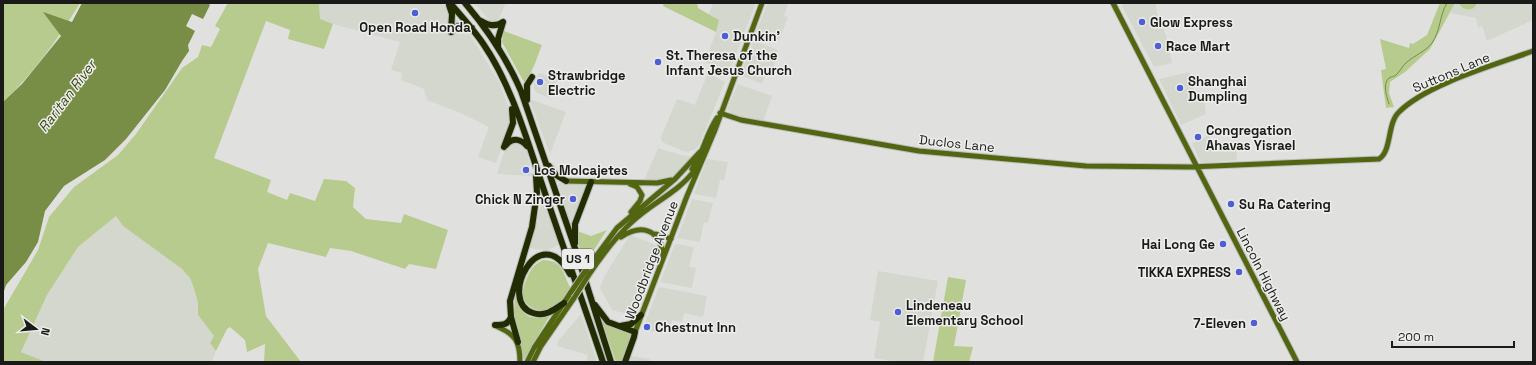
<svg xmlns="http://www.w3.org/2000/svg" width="1536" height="365" font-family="'Space Grotesk',sans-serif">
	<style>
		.built { fill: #d3d7cd }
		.green { fill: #b7cb8e }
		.water { fill: #788d46 }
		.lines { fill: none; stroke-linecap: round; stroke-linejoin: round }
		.stream { stroke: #788d46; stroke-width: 1 }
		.secondary-casing { stroke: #bcbdbb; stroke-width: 7 }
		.highway-casing { stroke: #bcbdbb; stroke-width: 8 }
		.secondary { stroke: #526611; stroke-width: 5 }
		.highway { stroke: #222c03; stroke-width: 6 }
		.secondary-bridge-casing { stroke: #bcbdbb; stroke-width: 7; stroke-linecap: butt }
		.secondary-bridge { stroke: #526611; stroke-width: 5 }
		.poi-dot { fill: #4e5ed4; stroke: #edeeeb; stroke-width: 1.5 }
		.labels { text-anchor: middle; stroke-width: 3; stroke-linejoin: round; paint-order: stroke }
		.shield { fill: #edeeeb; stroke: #595a58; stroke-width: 1 }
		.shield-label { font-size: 12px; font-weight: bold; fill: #1a1a19 }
		.poi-label { font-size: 13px; font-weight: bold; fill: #1a1a19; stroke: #edeeeb; text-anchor: start }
		.street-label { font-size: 13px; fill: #1a1a19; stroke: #edeeeb }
		.water-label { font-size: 14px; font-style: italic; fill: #394812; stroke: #edeeeb }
	</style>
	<rect width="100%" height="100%" fill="#e0e1de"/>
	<path class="built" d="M319,3H442L471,36L499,82L511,113L510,126L496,163L478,157L489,127L463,114L427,100L424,89L401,80L402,73L391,70L400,42L333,24L320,19Z
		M474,3H506L500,17L496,22L490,21Z
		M713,3H756L729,72L727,73L705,62L716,32L719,20L709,14Z
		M768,3L788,4L784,16L788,17L779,40L756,32Z
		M1156,3L1157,13L1166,35L1172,63L1154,67L1122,6L1123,4Z
		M1455,3H1533V20L1487,41L1482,26L1478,28L1476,18L1450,13Z
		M754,40L778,50L773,68L769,66L762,84L740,75Z
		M1189,72L1196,98L1204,101L1206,114L1181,125L1159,79Z
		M539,73L557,80L550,98L537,93L534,89V83Z
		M708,73L725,82L699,145L696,149L688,152L683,151L662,142L661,137L677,99L695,105Z
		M738,84L772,96L763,122L742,117L731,113L727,109Z
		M529,99L566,112L550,154Z
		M1209,135L1214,146L1236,144L1237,160L1201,163L1192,144Z
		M513,143H520L527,150L532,176L497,174L505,149Z
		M658,148L681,155L693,157L669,179L665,181H647L645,178Z
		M707,159L728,162L724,180H720L716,198L694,194Z
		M558,183L587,184L571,226Z
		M692,199L713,203L708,223L704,222L700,242L677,238Z
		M542,200L560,244L547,251L529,248Z
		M116,216L123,226L182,269L190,278L198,302V315L214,336L210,343L216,351L212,362H46L21,352L47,295L78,247Z
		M630,235L661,247L635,316L612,310L600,288L605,275Z
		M675,244L694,247L689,267L696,268L692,288L660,282Z
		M878,271L938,281L923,362H897L874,358L880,322L870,320Z
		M659,287L707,296L703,317L684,313L682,322L672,320L669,334L642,330Z
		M581,314L597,362H586L588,355L557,346L558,341Z
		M631,356L650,359L649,362H629Z"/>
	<path class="green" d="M3,3H80C58,39 33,74 3,102Z
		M228,3H319L320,19L333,24L324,49L288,39L290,30L266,21L214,158L271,180L267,192L287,200L290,193L315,201L324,179L346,181L355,188L353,207L366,219L401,223L404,214L448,230L436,269L409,264L405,269L351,251L330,248L326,257L268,243L258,269L266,316L301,362H264L265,344L247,352L245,340L230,327L227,329L216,351L210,343L214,336L198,315V302L193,286L190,278L182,269L123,226L116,216L78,247L47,295L21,352L46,362H3V310L38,250L49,217L74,187L118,155L136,134L182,68L198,57L202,45L211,47L220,29L215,26Z
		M664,3H697L698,8L719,20L716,32L663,6Z
		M1440,3H1455L1430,49L1405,72L1390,82L1389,93L1394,107L1386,108L1381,70L1386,69L1380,39L1409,48L1410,43L1413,44L1427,35Z
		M1459,3H1477L1474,8C1468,11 1462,9 1459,3Z
		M504,31L542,45L534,66L525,84L502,42Z
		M607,230L586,262L577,242V231L591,236Z
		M543,260C564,260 563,275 571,289C562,302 552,316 535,309C531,308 525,303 524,299C520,291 528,274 533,267C536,264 539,262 543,260Z
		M948,277L966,280L954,346L973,347L969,362H933Z
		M515,297C525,317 527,321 550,315L524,360L514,315Z
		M601,319L611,327L633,333L623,362H616Z"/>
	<path class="water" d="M82,3H208L210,5L203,19L192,14L186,26L195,31L188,45L189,51L182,61L165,90L126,139L105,160L64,186L45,211L38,242L26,262L6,285L3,294V102L22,84L61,36L43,12L72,22Z"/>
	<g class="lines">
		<path class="stream" d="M1389,104C1387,97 1382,84 1389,78C1392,76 1395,77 1397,74C1401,70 1403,65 1407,62C1415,55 1425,52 1432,43C1441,30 1439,16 1447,3"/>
		<defs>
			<path id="secondary" d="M1113,3L1297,362
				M720,113L741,120L919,151L1086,166L1190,167L1379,159C1392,151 1387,123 1399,112C1427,84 1495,65 1533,51
				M692,169C703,154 706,134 717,118
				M566,181L657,183L671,180
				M630,184L637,187L642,195L640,201L631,212
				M656,234L671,239
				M621,237C642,223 661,230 663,256
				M588,267L617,228L675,179L700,152
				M590,273C603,254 616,236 633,221C653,202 681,191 696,168
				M496,326C515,334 520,341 520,362
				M635,332L687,196L715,130L762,3
				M527,362L534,348L571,292
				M533,362L541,346L574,298"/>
			<path id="highway" d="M450,3C462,17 474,30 484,45C514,89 530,151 548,202C566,255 585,308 603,362
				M465,3C488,30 507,59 521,91L577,254L611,362
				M449,5L452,14L451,32
				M481,21C489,26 496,27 503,22
				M451,32L458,26L472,28
				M498,47V39L503,22
				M527,100V85L532,77
				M506,145C513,137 521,139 527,146
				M504,147L513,123L512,109
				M549,166L556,175L566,181
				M575,243V224L591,182
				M564,303C554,310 545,317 533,313C497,302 539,217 570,274
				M595,305L608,322L635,332L634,337L625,362
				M495,325C503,325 508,325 511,317
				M620,326L631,324L641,315
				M518,342L511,317L510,301L532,227L537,192L536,176"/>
		</defs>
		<use href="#secondary" class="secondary-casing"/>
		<use href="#highway" class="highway-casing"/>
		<use href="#secondary" class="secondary"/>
		<use href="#highway" class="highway"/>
		<defs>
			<path id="secondary-bridge" d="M571,292L588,267
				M574,298L590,273"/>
		</defs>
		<use href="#secondary-bridge" class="secondary-bridge-casing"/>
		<use href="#secondary-bridge" class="secondary-bridge"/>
	</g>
	<g class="poi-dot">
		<circle cx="415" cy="13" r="4"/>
		<circle cx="1142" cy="22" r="4"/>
		<circle cx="725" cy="36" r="4"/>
		<circle cx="1158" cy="46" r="4"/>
		<circle cx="658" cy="62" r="4"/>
		<circle cx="540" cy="82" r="4"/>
		<circle cx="1180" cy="88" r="4"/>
		<circle cx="1198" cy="137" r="4"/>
		<circle cx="526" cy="170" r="4"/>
		<circle cx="573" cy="199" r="4"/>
		<circle cx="1231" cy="204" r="4"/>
		<circle cx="1223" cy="244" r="4"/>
		<circle cx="1239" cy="272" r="4"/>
		<circle cx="898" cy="312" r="4"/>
		<circle cx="1254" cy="323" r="4"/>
		<circle cx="647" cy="327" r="4"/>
	</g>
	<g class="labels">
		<rect class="shield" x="562" y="249" width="32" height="20" rx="3"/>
		<g class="shield-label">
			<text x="578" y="263">US 1</text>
		</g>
		<g class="poi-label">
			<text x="1150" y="27">Glow Express</text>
			<text x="415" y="32" text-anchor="middle">Open Road Honda</text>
			<text x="733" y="41">Dunkin'</text>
			<text x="1166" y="51">Race Mart</text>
			<text x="666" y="60">St. Theresa of the<tspan x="666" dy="15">Infant Jesus Church</tspan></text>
			<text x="548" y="80">Strawbridge<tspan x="548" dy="15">Electric</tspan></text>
			<text x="1188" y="86">Shanghai<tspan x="1188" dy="15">Dumpling</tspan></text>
			<text x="1206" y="135">Congregation<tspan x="1206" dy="15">Ahavas Yisrael</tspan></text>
			<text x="534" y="175">Los Molcajetes</text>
			<text x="565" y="204" text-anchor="end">Chick N Zinger</text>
			<text x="1239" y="209">Su Ra Catering</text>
			<text x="1215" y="249" text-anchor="end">Hai Long Ge</text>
			<text x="1231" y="277" text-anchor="end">TIKKA EXPRESS</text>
			<text x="906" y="310">Lindeneau<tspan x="906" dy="15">Elementary School</tspan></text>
			<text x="1246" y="328" text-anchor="end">7-Eleven</text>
			<text x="655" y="332">Chestnut Inn</text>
		</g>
		<g class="street-label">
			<text transform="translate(1451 72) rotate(-23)" y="5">Suttons Lane</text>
			<text transform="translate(957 143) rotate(6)" y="5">Duclos Lane</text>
			<text transform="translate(651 260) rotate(-69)" y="5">Woodbridge Avenue</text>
			<text transform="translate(1264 274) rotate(63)" y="5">Lincoln Highway</text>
		</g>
		<g class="water-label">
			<text transform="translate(67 96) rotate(-53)" y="5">Raritan River</text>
		</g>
	</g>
	<rect width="1536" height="365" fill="none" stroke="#1a1a19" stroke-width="8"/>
	<g transform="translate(36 329) rotate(106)" stroke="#edeeeb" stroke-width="3" paint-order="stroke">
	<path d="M0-3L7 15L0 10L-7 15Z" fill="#1a1a19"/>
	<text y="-6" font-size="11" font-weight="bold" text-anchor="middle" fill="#1a1a19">N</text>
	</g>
	<path d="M1392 341v6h122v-6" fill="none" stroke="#1a1a19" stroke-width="2"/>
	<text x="1398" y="341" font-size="12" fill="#1a1a19" stroke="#edeeeb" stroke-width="3" paint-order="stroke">200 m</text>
</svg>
